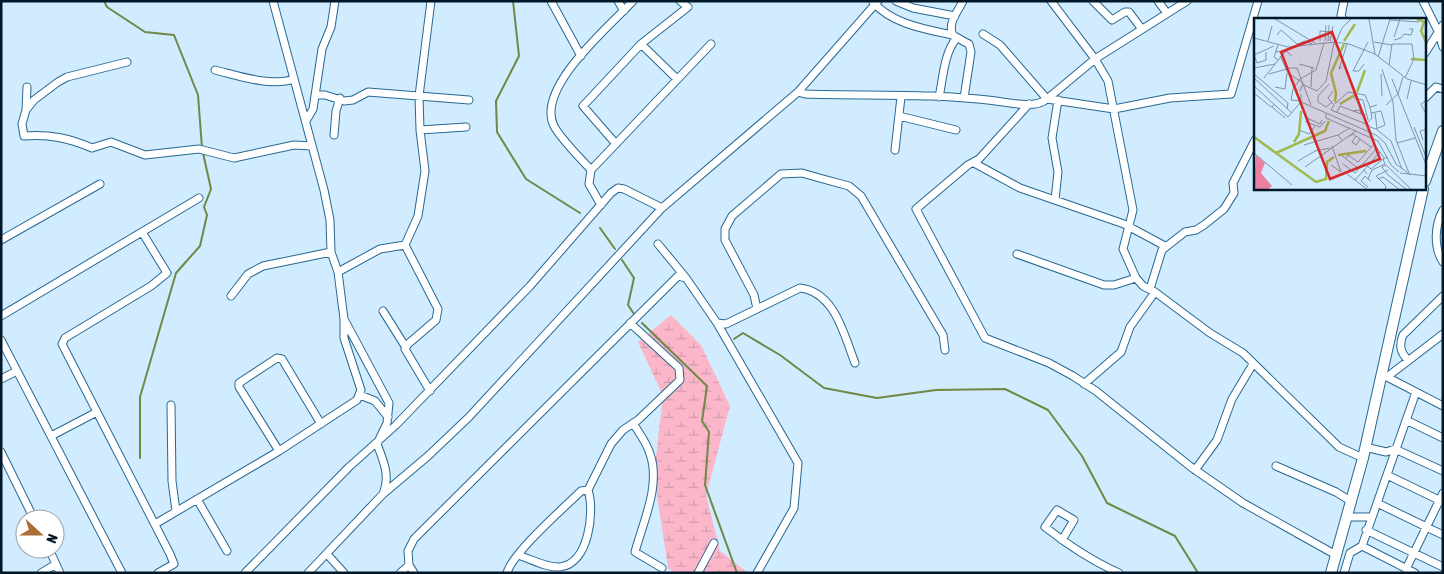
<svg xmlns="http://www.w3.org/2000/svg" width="1444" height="574" font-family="'Asap Condensed',sans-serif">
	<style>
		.wetland { fill: url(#wetland-marsh) }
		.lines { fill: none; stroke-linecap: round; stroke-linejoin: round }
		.stream { stroke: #708845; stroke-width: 2 }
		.street-casing { stroke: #266893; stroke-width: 9 }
		.secondary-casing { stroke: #266893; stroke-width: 12 }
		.street { stroke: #fff; stroke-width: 7 }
		.secondary { stroke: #fff; stroke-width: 10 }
		.inset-river { fill: none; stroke: #a0b951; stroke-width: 2.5 }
		.inset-road { fill: none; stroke: #7d96a9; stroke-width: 1 }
		.view { fill: #d62828; fill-opacity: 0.15; stroke: #d62828; stroke-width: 2.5 }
		.inset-edge { fill: none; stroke: #001728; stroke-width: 2.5 }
	</style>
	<defs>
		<pattern id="wetland-marsh" width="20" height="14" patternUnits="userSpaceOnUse" patternTransform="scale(1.25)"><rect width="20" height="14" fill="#fbb6c9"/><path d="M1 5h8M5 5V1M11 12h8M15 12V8" fill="none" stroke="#d59cad"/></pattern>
	</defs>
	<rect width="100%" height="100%" fill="#d1ebff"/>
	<path class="wetland" d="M671,315L701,345L730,406L706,495L720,551L748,573H676L668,568L654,475L663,396L638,342Z"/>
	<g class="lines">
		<path class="stream" d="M104,1L107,7L145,32L174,35L198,95L202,148
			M513,1L519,56L496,101L497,132L526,179L580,213
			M600,228L615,249
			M622,260L634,278L628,305L634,314
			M642,323L707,386L702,421L709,432L705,485L737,573
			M734,339L743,333L780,355L824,388L877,398L936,390L1005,389L1048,410L1082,456L1107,503L1175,536L1198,573
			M140,458V397L176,273L200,246L207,215L204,207L211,189L203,153"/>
		<defs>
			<path id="street" d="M273,1L324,190L330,220L331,252L338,272L344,319L389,403L387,423L377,444C383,460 390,475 384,491
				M551,1L581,56
				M618,1L624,11
				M896,1L913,8L955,16
				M1051,1L1095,59L1108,81L1133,210L1123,249L1136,278L1143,286L1155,292L1210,333L1243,353L1339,447L1363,458
				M1093,1L1112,20L1125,12H1129L1141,28
				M1158,1L1166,12
				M1423,1L1438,31L1443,47
				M873,2C892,24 925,29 952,35C957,37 964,42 969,44L971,52L964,98
				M1343,19L1341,16L1344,1
				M983,34L1000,45L1047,99L1095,59L1187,1
				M953,35C947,24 958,11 963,1
				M641,44L677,79
				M1425,53L1443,25
				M127,62L67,77L58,82L34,100L26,110L22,124L24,136C49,134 69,138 92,148L111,142L145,155L199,149L234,158L294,145L311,146
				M215,70C239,76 271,87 294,79
				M798,92L805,94C868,96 933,93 996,101C1011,103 1035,109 1047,99L1114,109L1170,98L1231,94L1258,1
				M316,95H325L344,101L353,100L368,92L469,100
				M939,97C943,79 944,53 956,39
				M1425,98L1436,87L1443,89
				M1029,104L979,159L968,165L916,209L985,338L1049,363L1073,376L1096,391L1191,467L1243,503L1336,555
				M26,110L27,87
				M899,116L956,130
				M306,121L313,109L322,49L331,27L335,1
				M420,130L466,127
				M334,135L336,111L340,98
				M616,144L583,106L641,44L688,7L680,1
				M895,150L901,97
				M974,163L1020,188L1124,224L1165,246
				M591,170C581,159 560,138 554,126C535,88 610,26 633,1
				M1055,200L1058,172L1052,138L1058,100
				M601,205L589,184L591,170L711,44
				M1443,210C1435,224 1433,247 1443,262
				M142,232L167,273L151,286L65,338L62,344L170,554L174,564L158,573
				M1,240L100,184
				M658,244L686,278
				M405,245L418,216L425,171L420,130L419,96L431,1
				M1017,254L1104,285H1114L1136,278
				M338,272L380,249L405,245L438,309L436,320L408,344L405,349L430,391
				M1150,289L1162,250L1185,232L1196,230L1204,225L1224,209L1234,193L1233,183L1255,140
				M231,296L248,274L263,266L331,252
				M757,309L754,295L725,240V229L732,216L781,174L802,173L823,179L849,186L861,196L943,335L945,350
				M383,311L405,346
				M1,316L199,198
				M717,323L798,463L794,508L757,573
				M1,340L122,573
				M1408,360C1400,352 1399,345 1403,335L1443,296
				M1385,376L1443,406
				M1387,377L1443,334
				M1,379L17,371
				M1084,384L1121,352L1130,327L1155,292
				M360,395L375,401L388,417
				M171,405L172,481L176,511
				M1406,420L1443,438
				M633,423C639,433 647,443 650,454C661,485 643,522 635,552L662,568
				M51,436L97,412
				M1365,447L1386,452L1395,449L1443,471
				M279,451L239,387V383L277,358L282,359L321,424
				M1,452L34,519
				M1276,466L1336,492L1352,502
				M1195,470L1217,440L1232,399L1253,364
				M1387,475L1443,502
				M588,490L611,444L623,430L638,420L680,380L679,368L630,323
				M197,499L227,551
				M1377,503L1443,535
				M1347,517H1371
				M155,524L279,451L357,400L361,390L344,338V320
				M1366,530L1443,567
				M1062,540L1074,520L1057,510L1045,527C1068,545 1092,561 1119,573
				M49,549L60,573
				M327,554L344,573
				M409,565L408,551L414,539L678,276L686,278L717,323L726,324L800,288C835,292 844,335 855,363
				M1406,569L1443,493
				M41,573L56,564
				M245,573L349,467L396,425L530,286L611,193L618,188L624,189L662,208
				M308,573L383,494L428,456L469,417L662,208L798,92L878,1
				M400,573L409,565L414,573
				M507,573C513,552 564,508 581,491L588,490C595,511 589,564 560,567C546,568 531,559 518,555
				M698,573L714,543
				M1344,573L1350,553L1362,546
				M1415,573L1362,546L1416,392"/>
			<path id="secondary" d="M1425,181L1443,131
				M1331,573L1363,458L1423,189"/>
		</defs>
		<use href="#street" class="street-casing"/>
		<use href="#secondary" class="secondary-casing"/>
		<use href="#street" class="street"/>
		<use href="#secondary" class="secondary"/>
	</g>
	<g transform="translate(1254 18)">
		<rect width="172" height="172" fill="#d1ebff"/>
		<path d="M2,137L11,145L7,155L18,168L13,172H0Z" fill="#ea81a2"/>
		<path class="inset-river" d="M163,1L170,4L167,13L173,26M90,23L101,6M157,41L173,42M103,74L111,52M81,84L82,75L77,55L90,26M86,86L101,77M0,119L22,135L71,113L75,103M40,124L45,116L47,93M22,135L62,164L72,161L73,144L80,139M84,137L112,133"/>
		<path class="inset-road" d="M21,1L61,25M115,1L121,36M136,2L165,4M23,17L27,12L43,26L51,23L58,26M140,19L146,1M0,20L34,29L81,24L95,26L121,36L153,61L173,67M140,22L147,20L150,16L157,17L159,11H155M14,23L18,8M66,23V13L79,14M71,23L72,7M74,23L75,7M76,23L79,8M82,24L88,10L97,1M120,24L138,27M138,26H158L160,41L151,60M24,27L20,39L24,42M21,34L32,33L38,38M0,37L3,45L12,42V34M0,37L20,28M26,38L34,55L49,65L46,73M124,39L136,1M45,46L60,50M110,46L105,53H99L114,24M135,47L138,26M88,49L85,51L93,26M0,50L21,46M32,50H43L57,87M128,51L139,84L142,122L155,155M0,56L34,85L33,91M15,56L33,51M127,56L128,78M0,60L38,95M10,60L34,30M138,61L173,149M75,66L64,78V84L72,89L78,84M50,67L63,73L72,63L80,25M0,68L34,99L47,84V76M21,69L31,71L33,55M57,69L58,50M79,73L74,80L80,87L77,92L112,106M0,75L17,89L20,87M100,80L109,82L114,102M153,81L157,63M173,82L167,86L173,98M46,83L37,82L39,71L46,61L62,52L70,25M47,84L122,117L131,125L142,146L157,157M81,86L94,74L111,77L116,89M132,87L144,76L149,59M18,89L31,100M83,94L86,88L99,93M121,95L123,110M72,96V100L124,123L137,147L145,154M107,96L106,92L99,93H100L107,96L109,97H112M52,104L66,109L71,103M52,104L53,100L66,106L68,102M116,108L112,106L118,100L116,89L123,87M116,109L122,111L131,107L127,93L117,95M160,109L173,141M122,111L137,123L148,151M45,112L55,116L61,108M95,118L99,116L117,129M102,118L98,124L102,127L106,121M88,122L84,117L96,110M169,122L166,113L173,111M143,125L161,120M50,127L84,117M0,135L38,167M87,137L105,151M92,140L94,137L104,144L120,126L126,134M44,143L61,133L76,130M89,146L101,155L123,130M77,147L87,154L78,128M113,148L117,151L129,141M51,149L102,113M110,152L126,134L130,140M146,155L173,158M93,156L114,172M114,161L111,158L107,163L114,169M124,161L129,159L146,172M101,162L110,152L113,156M117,163L114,161L118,152L131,146L129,141L134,139M131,172L132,168L122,158L134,152M153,172L134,157L128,149L132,147L158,172"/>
		<path class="view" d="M78,14L126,141L76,161L27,34Z"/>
		<rect width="172" height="172" class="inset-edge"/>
	</g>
	<rect width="1444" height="574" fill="none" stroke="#001728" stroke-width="5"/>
	<g transform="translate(40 534) rotate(111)"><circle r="24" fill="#ffffff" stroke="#99a2a9"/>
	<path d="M0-4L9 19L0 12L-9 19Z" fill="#ac6e34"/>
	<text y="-8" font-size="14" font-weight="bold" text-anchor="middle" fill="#001728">N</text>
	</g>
</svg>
